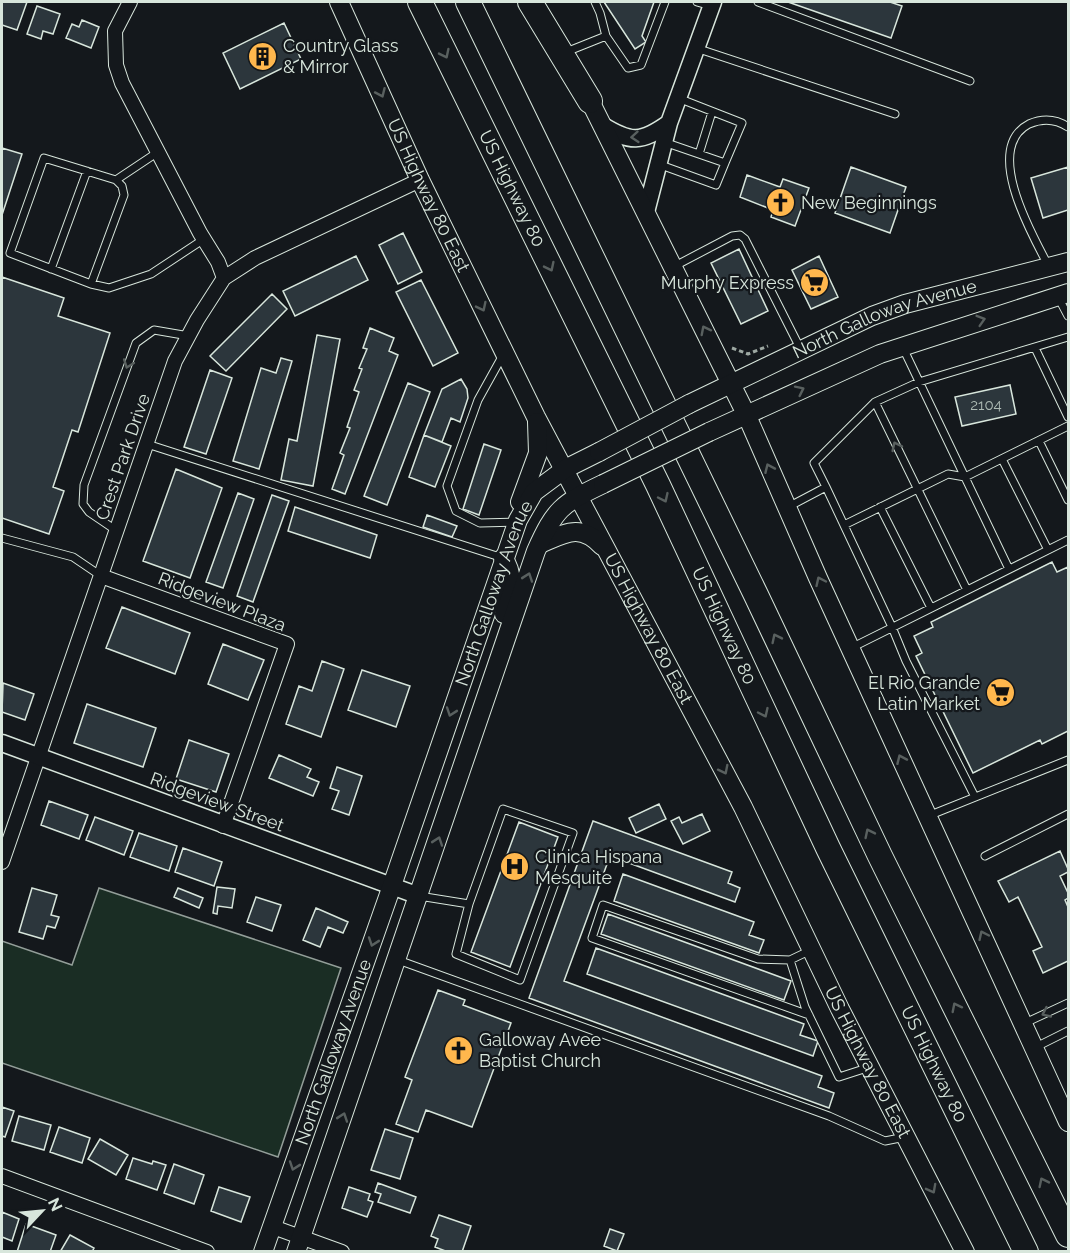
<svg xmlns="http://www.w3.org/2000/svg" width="1070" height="1253" font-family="Raleway,sans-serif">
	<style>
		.green { fill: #1a2d24; stroke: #939e99; stroke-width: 1.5 }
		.building { fill: #2c363c; stroke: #d8e6dc; stroke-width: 1.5 }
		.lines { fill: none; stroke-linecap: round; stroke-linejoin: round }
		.service-casing { stroke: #d8e6dc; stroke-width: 9 }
		.minor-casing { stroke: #d8e6dc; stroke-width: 16 }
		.tertiary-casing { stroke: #d8e6dc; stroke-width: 19 }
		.secondary-casing { stroke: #d8e6dc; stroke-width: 20 }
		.motorway-casing { stroke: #d8e6dc; stroke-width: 26 }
		.path { stroke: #9da8a2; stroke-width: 3; stroke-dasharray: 4.5 3; stroke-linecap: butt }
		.service { stroke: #14181c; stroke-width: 7 }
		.minor { stroke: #14181c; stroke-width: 14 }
		.tertiary { stroke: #14181c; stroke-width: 16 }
		.secondary { stroke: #14181c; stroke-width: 18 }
		.motorway { stroke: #14181c; stroke-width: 24 }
		.secondary-bridge-casing { stroke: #d8e6dc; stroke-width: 20; stroke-linecap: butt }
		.secondary-bridge { stroke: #14181c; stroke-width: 18 }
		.oneway { stroke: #59605f }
		.labels { text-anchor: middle; stroke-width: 4.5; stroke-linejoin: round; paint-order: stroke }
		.number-label { font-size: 15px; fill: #adbab4 }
		.poi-label { font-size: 18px; fill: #d8e6dc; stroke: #14181c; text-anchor: start }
		.street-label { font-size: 18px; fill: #d8e6dc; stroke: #14181c }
	</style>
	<rect width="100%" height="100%" fill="#14181c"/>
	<path class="green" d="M99,888L341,968L278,1157L2,1063V941L72,965Z"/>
	<path class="building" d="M2,2H27L17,30L2,25Z
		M604,2H654L642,36L646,42L635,49Z
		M788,2H890L902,6L891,38Z
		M37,6L60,14L53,34L43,31L41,39L27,34Z
		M82,20L99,27L91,48L66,38L72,24L79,27Z
		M284,23L301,59L240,89L223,53Z
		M2,148L22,154L2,215Z
		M851,167L906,187L890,233L835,213Z
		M1068,167V210L1043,218L1031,178Z
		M747,175L780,187L783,179L809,188L795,226L771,217L773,210L740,197Z
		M403,233L422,272L398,284L379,245Z
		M739,249L768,311L741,324L711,263Z
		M356,256L368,280L295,316L283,291Z
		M819,256L838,297L811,309L792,270Z
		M2,277L64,298L58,316L110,333L78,432L72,430L53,487L64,491L49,534L2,518Z
		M421,280L458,353L433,366L396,292Z
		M272,294L287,309L226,371L210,356Z
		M370,328L394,338L389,351L398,355L345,494L332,489L344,455L340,453L350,428L347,427L359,392L354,390L362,369L359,368L367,349L363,348Z
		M317,335L340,339L313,486L281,480L289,439L297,441Z
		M281,358L292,361L259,469L233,461L261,368L276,373Z
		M210,370L232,378L206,454L184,447Z
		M461,379L467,389L468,398L460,422L451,418L442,442L424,435L442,389Z
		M408,383L430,392L387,505L364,496Z
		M1010,385L1016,414L962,426L955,397Z
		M424,435L451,446L435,487L409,477Z
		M484,444L501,450L479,515L463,509Z
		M176,469L222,488L190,578L143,561Z
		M238,493L254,499L223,588L206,582Z
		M272,495L289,501L253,602L237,596Z
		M295,507L377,535L370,558L288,531Z
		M427,515L457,526L452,537L423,527Z
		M1052,562L1057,572L1068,567V731L1042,744L1040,740L973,773L916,656L922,653L914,636L933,627L931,622Z
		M122,607L190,633L175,674L106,648Z
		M223,644L264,660L248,700L208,684Z
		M322,661L344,669L321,737L286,724L299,686L312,691Z
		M362,670L410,686L396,727L348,710Z
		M3,683L34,694L25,720L2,712Z
		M87,704L156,728L143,767L74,743Z
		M189,740L229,754L216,792L176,779Z
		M279,755L311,769L307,777L319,782L313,796L269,778Z
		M337,767L362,776L349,815L332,809L339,791L330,788Z
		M49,801L88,815L79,839L41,825Z
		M659,804L666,819L636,833L629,818Z
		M702,814L710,831L683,844L671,821L679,817L682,823Z
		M95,817L133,831L124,855L86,840Z
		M593,821L732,872L728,883L740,888L735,902L610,856L564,981L822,1076L818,1087L834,1093L829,1108L529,998Z
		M519,822L558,837L510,967L471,952Z
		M139,833L177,846L169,871L130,857Z
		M183,848L222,862L214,886L175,872Z
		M1060,851L1068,869V872L1060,876L1068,893V898L1065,900L1068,907V961L1043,973L1033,951L1042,947L1018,897L1009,902L998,881Z
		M623,874L754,922L749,935L764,940L759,953L614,901Z
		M217,887L235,889L232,908L218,906L217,914L213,913Z
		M32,888L57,895L51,915L59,917L55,928L47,926L43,939L19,932Z
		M178,888L203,898L199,908L174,897Z
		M256,897L281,905L272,931L247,922Z
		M316,908L348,922L343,933L328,927L320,947L303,940Z
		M608,914L791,981L784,1000L601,934Z
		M596,948L804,1024L800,1035L818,1041L813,1056L587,974Z
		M438,990L465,1000L463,1005L511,1023L472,1127L426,1110L418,1132L396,1124L412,1080L405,1077Z
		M2,1107L14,1111L5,1137L2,1136Z
		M19,1116L51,1125L44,1150L12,1141Z
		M59,1127L90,1138L82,1163L50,1152Z
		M385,1129L413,1138L400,1179L371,1170Z
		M100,1139L128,1155L116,1175L88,1159Z
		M133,1158L152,1164L153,1161L166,1165L157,1190L126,1179Z
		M174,1164L204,1175L194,1204L164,1193Z
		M378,1183L416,1197L410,1213L378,1202L381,1194L375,1192Z
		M219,1187L250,1197L241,1222L211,1211Z
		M349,1187L370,1194L368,1200L373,1202L367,1217L342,1208Z
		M2,1212L19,1219L12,1241L2,1237Z
		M439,1215L471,1226L462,1252H448L435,1247L438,1239L431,1236Z
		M26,1224L56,1235L50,1252H17Z
		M610,1229L624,1234L617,1251L604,1246Z
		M70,1235L94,1248L92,1252H60Z"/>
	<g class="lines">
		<defs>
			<path id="service" d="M595,2L600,13L606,36L628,68L641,65L665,2
				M697,2L711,6
				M758,2L970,81
				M696,48L895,114
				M566,52L606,36
				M678,98L742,123L725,163
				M158,152L116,180L122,186L124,195L91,284L109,288L151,274L204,239
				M699,154L712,112
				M658,164L716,185L725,163L664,142
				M1048,265C1031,233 983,148 1029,124C1043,118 1056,119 1068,127
				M673,267L732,236L740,235L745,239L801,350
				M51,269L87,171
				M91,284L10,253L44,158L116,180
				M1058,297L1068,316
				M903,348L1009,569
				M1035,348L1068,417
				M503,355L478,400L447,486L456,511L480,523L515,522
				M875,402L967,590
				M1039,441L1068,500
				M147,444L503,558
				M1002,459L1048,550
				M826,487L892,627L906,661L975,797
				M788,507L826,487L814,463L875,402L919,382L1068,337
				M880,507L931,608
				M844,525L948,474L965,477L1068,426
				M117,531L89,512L83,504L84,485L136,343L154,330L189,336
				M2,538L73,557L101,576
				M851,648L1068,540
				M928,816L1068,760
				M985,856L1068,814
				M419,896L469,904L456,954L520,980L573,833L503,809L469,904
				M811,950L790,960L805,1007L839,1077L870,1067
				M398,960L829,1116L885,1141L905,1137
				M790,960L758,959L603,905L592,938L809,1015
				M1025,1023L1068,1003
				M1034,1048L1068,1031"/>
			<path id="minor" d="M130,2L115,31L116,65L122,83L200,233L218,262L224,278
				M101,576L287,644L223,826
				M2,862L175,361L197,320L224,278L255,258L420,180
				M2,1176L207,1252
				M273,1227L342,1252"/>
			<path id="tertiary" d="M602,125C631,143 641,143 669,123
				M646,212L669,123L713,2
				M2,743L419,896"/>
			<g id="secondary">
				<path id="s1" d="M339,2L420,180L536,417L743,807L840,1009L965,1252"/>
				<path d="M584,89L747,416L818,578L1068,1122"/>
				<path id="s2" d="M689,404L872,316L905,304L1068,262"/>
				<path d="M709,432L880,354L1068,293"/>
				<path d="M520,502L538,453L537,422"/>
				<path d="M540,544C566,533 580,523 602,546"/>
				<path d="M503,558C516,575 510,595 504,614"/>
				<path id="s3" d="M263,1252L388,897L518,520L534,492L565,469L599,452"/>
				<path d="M296,1252L536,551C555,509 561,504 603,484"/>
			</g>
			<g id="motorway">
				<path id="s4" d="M420,2L658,485L828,848L1026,1252"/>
				<path d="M468,2L756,595L880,856L1068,1235"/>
				<path d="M530,2L590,101"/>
			</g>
		</defs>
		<use href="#service" class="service-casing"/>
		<use href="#minor" class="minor-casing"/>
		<use href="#tertiary" class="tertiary-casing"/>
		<use href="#secondary" class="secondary-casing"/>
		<use href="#motorway" class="motorway-casing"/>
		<path class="path" d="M732,348L748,354L768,346"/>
		<use href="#service" class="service"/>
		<use href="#minor" class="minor"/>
		<use href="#tertiary" class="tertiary"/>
		<use href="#secondary" class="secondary"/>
		<use href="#motorway" class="motorway"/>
		<defs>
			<path id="secondary-bridge" d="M599,452L689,404
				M603,484L709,432"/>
		</defs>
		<use href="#secondary-bridge" class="secondary-bridge-casing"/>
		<use href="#secondary-bridge" class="secondary-bridge"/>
	</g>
	<defs><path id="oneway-chevron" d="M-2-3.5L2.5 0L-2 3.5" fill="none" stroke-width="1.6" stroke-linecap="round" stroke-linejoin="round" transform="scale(1.5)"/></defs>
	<g class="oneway">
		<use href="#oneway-chevron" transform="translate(445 54) rotate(64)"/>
		<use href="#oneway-chevron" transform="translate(381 93) rotate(66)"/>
		<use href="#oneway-chevron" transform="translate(635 137) rotate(175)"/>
		<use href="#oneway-chevron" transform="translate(550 267) rotate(64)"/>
		<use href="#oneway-chevron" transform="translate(482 307) rotate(64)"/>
		<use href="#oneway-chevron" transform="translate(981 320) rotate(-17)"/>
		<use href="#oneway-chevron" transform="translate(705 330) rotate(-117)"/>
		<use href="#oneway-chevron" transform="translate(128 364) rotate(110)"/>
		<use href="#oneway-chevron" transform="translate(800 390) rotate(-26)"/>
		<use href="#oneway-chevron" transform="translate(896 446) rotate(-116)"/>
		<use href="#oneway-chevron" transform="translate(769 468) rotate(-114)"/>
		<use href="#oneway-chevron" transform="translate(664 498) rotate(65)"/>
		<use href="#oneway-chevron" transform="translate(528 577) rotate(-71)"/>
		<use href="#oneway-chevron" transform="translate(820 581) rotate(-115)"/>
		<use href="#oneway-chevron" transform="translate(776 638) rotate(-116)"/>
		<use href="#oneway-chevron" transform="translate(451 712) rotate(109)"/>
		<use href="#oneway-chevron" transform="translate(764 713) rotate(65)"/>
		<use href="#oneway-chevron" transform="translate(901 759) rotate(-114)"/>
		<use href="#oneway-chevron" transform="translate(724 770) rotate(63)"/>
		<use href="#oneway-chevron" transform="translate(869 833) rotate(-116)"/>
		<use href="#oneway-chevron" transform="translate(438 841) rotate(-71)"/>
		<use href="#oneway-chevron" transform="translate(983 935) rotate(-115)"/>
		<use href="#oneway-chevron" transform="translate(373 942) rotate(109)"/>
		<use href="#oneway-chevron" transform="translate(956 1007) rotate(-117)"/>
		<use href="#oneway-chevron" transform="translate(1046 1013) rotate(155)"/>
		<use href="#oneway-chevron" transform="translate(343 1117) rotate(-71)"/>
		<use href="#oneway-chevron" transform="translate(294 1166) rotate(109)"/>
		<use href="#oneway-chevron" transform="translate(1043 1182) rotate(-116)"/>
		<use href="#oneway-chevron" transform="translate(932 1189) rotate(62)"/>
	</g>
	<defs>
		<symbol id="building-disc" viewBox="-11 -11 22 22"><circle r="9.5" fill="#ffb74d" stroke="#14181c"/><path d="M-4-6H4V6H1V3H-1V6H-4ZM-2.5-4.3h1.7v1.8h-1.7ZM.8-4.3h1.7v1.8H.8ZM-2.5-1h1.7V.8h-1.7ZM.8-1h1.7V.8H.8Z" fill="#111"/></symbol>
		<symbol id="church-disc" viewBox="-11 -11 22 22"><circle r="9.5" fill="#ffb74d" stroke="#14181c"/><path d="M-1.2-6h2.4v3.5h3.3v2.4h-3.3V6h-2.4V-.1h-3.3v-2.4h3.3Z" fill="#111"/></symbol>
		<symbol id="supermarket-disc" viewBox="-11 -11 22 22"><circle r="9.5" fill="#ffb74d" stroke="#14181c"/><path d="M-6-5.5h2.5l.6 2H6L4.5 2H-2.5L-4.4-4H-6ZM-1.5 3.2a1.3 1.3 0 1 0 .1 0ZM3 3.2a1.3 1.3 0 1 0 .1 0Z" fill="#111"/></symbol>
		<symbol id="hospital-disc" viewBox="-11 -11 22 22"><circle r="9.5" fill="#ffb74d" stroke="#14181c"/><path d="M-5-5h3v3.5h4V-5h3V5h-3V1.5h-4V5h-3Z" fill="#111"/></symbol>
	</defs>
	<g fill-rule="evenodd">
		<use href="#building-disc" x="246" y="40" width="33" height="33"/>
		<use href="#church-disc" x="764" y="186" width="33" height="33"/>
		<use href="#supermarket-disc" x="798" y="266" width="33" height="33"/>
		<use href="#supermarket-disc" x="984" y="676" width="33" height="33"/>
		<use href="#hospital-disc" x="498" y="850" width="33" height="33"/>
		<use href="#church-disc" x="442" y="1034" width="33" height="33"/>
	</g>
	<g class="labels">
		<g class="number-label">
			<text x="986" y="410">2104</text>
		</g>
		<g class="poi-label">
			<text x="283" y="52">Country Glass<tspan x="283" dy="21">&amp; Mirror</tspan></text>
			<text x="801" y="209">New Beginnings</text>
			<text x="794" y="289" text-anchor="end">Murphy Express</text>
			<text x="980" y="689" text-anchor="end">El Rio Grande<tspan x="980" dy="21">Latin Market</tspan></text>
			<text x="535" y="863">Clinica Hispana<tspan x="535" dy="21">Mesquite</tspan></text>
			<text x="479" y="1046">Galloway Avee<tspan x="479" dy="21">Baptist Church</tspan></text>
		</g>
		<g class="street-label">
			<text dy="6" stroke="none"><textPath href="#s4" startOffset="208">US Highway 80</textPath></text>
			<text dy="6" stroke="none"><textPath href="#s1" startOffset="213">US Highway 80 East</textPath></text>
			<text dy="6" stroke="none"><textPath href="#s2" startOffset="214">North Galloway Avenue</textPath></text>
			<text transform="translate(123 457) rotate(-71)" y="6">Crest Park Drive</text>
			<text dy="6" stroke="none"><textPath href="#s3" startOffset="698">North Galloway Avenue</textPath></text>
			<text transform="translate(222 602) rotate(21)" y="6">Ridgeview Plaza</text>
			<text dy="6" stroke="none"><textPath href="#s4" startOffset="694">US Highway 80</textPath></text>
			<text dy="6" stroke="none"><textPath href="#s1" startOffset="699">US Highway 80 East</textPath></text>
			<text transform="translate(217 802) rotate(20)" y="6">Ridgeview Street</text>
			<text dy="6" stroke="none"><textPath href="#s3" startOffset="212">North Galloway Avenue</textPath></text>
			<text dy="6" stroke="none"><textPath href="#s1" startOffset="1185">US Highway 80 East</textPath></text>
			<text dy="6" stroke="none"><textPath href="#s4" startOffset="1180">US Highway 80</textPath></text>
		</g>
	</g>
	<rect width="1070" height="1253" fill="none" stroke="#d8e6dc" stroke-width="6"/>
	<g transform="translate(42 1211) rotate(64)" stroke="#14181c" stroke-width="4.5" paint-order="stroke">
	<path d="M0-4.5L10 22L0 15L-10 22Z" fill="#d8e6dc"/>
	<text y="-9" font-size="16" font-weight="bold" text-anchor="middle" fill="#d8e6dc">N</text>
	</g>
</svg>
